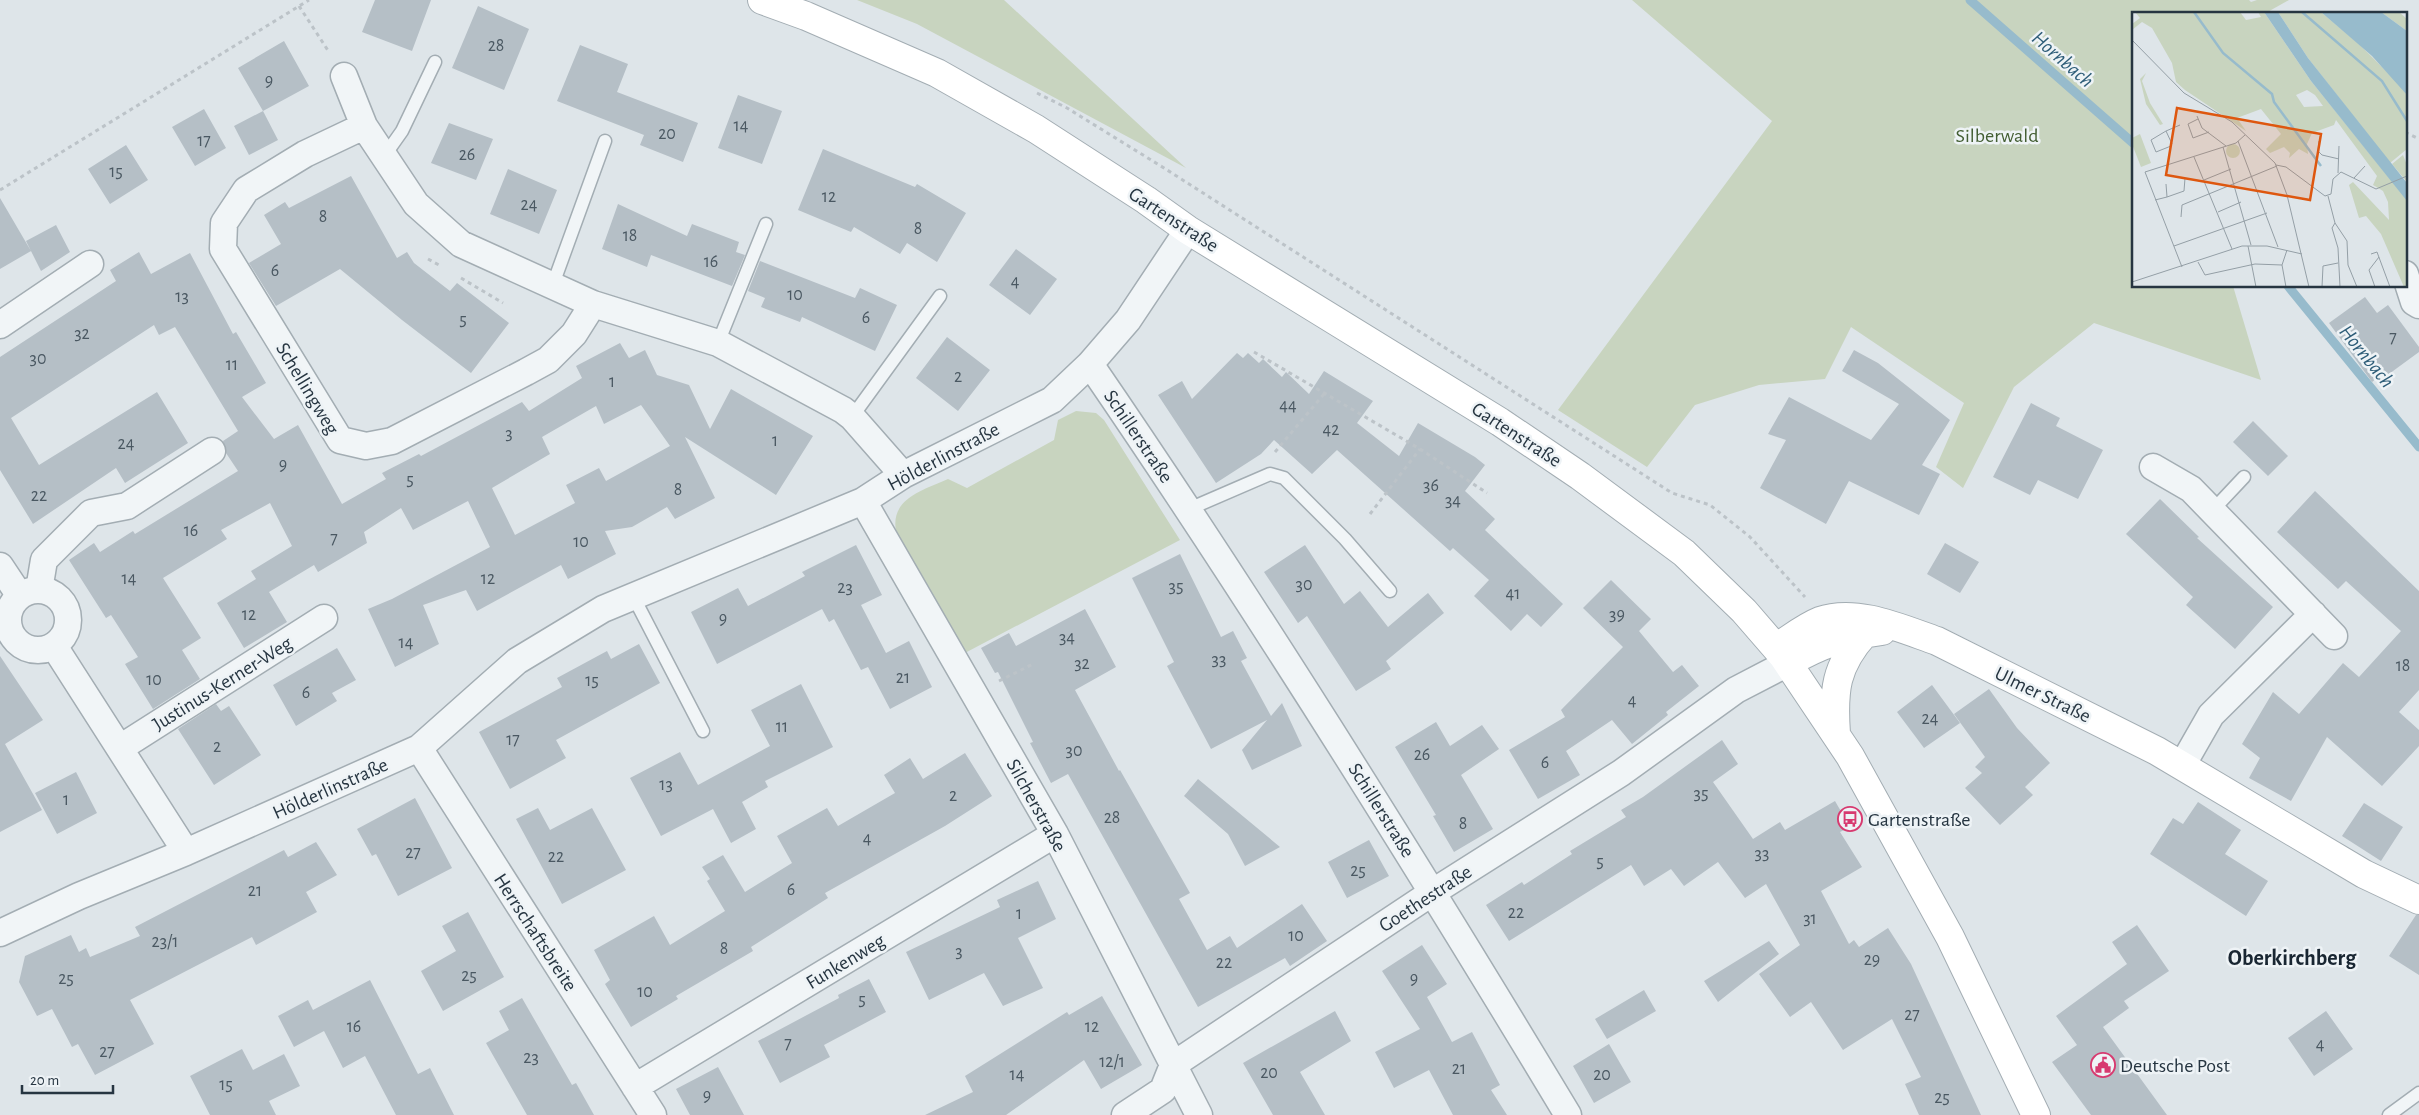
<svg xmlns="http://www.w3.org/2000/svg" width="2419" height="1115" font-family="'Alegreya Sans',sans-serif">
	<style>
		.green { fill: #c8d4bf }
		.lines { fill: none; stroke-linecap: round; stroke-linejoin: round }
		.stream { stroke: #97bbcc; stroke-width: 9 }
		.building { fill: #b5bfc6; fill-rule: evenodd }
		.service-casing { stroke: #a3adb3; stroke-width: 15 }
		.minor-casing { stroke: #a3adb3; stroke-width: 29 }
		.secondary-casing { stroke: #a3adb3; stroke-width: 30 }
		.path { stroke: #bcc3c8; stroke-width: 3; stroke-dasharray: 4 4; stroke-linecap: butt }
		.service { stroke: #f1f5f7; stroke-width: 12 }
		.minor { stroke: #f1f5f7; stroke-width: 26 }
		.secondary { stroke: #fff; stroke-width: 28 }
		.labels { text-anchor: middle; stroke-width: 5; stroke-linejoin: round; paint-order: stroke }
		.number-label { font-size: 18px; fill: #4a5862 }
		.park-label { font-size: 20px; fill: #435e33; stroke: #eef3f6 }
		.street-label { font-size: 20px; fill: #263541; stroke: #eef3f6 }
		.poi-label { font-size: 20px; fill: #263541; stroke: #eef3f6; text-anchor: start }
		.water-label { font-size: 21px; font-style: italic; fill: #2e5d78; stroke: #eef3f6 }
		.quarter-label { font-size: 22px; font-weight: bold; fill: #192632; stroke: #eef3f6 }
		.inset-river { fill: none; stroke: #97bbcc; stroke-width: 2.5 }
		.inset-road { fill: none; stroke: #949fa6; stroke-width: 1 }
		.view { fill: #de570f; fill-opacity: 0.15; stroke: #de570f; stroke-width: 2.5 }
		.inset-edge { fill: none; stroke: #263541; stroke-width: 2.5 }
	</style>
	<rect width="100%" height="100%" fill="#dee5e9"/>
	<path class="green" d="M857,0H1004L1186,168L917,24Z
		M1632,0H2249L2251,2L2257,0H2289L2264,14H2133V286H2233L2261,380L2094,323L2014,387L1963,488L1936,467L1964,403L1851,327L1825,379L1759,385L1695,405L1647,467L1558,410L1772,121Z
		M1076,411L1096,413L1104,420L1180,540L963,654L896,531C890,498 924,490 948,479L967,488L1054,440L1058,420Z"/>
	<g class="lines">
		<path class="stream" d="M1970,0L2133,143
			M2288,286L2419,447"/>
	</g>
	<path class="building" d="M375,0H431L412,51L362,32Z
		M478,6L529,29L504,90L452,68Z
		M284,41L309,86L263,111L238,68Z
		M580,45L628,64L617,92L698,123L683,162L640,145L644,135L557,101Z
		M738,95L782,111L762,164L718,148Z
		M204,109L226,148L195,166L172,127Z
		M263,111L278,140L249,155L234,126Z
		M449,123L493,139L476,180L431,163Z
		M126,145L148,180L110,204L88,169Z
		M823,149L915,187L917,184L966,213L937,262L907,243L900,254L854,227L851,232L798,210Z
		M508,169L557,190L539,234L490,214Z
		M351,176L397,258L407,252L414,263L450,291L457,283L509,323L471,373L402,320L340,269L276,306L249,263L281,244L264,215L285,202L289,208Z
		M0,198L31,251L0,269Z
		M618,204L687,236L692,224L739,242L736,252L745,255L732,286L651,255L647,267L602,249Z
		M56,225L70,252L41,271L26,241Z
		M1016,249L1057,279L1030,315L989,285Z
		M139,252L151,274L190,253L233,334L236,332L266,383L242,397L274,439L298,425L342,504L386,479L382,473L419,454L421,456L522,402L529,411L582,378L576,366L620,343L629,358L645,350L657,375L689,385L710,429L731,389L813,436L776,495L685,437L715,498L675,519L667,507L632,527L605,531L616,554L568,579L561,565L477,611L466,590L423,605L439,644L395,667L368,609L392,599L490,547L468,501L413,530L401,508L364,532L367,543L318,572L314,565L269,592L287,622L244,648L217,603L256,579L251,571L292,546L270,503L221,530L227,539L163,578L201,638L182,650L200,679L153,709L125,664L138,657L111,615L106,618L69,560L94,543L100,552L133,531L135,534L238,471L226,453L223,441L238,431L175,327L159,335L154,325L11,418L39,465L157,392L188,443L125,483L116,468L33,524L0,470V357L116,281L110,270ZM641,405L670,446L606,481L599,468L566,485L575,503L515,535L492,488L550,454L542,437L596,406L604,424Z
		M760,261L855,298L860,288L897,305L875,351L802,317L800,322L761,307L765,298L748,291Z
		M2365,297L2377,313L2388,305L2419,347V352L2378,382L2376,379L2372,382L2329,323Z
		M947,337L990,370L958,411L916,378Z
		M1854,350L1878,363L1950,420L1922,465L1940,474L1919,515L1849,481L1826,524L1760,488L1786,440L1768,434L1789,397L1871,440L1899,404L1842,371Z
		M1237,353L1243,358L1248,353L1259,363L1263,359L1282,377L1286,372L1309,394L1324,371L1373,401L1357,423L1399,456L1418,423L1475,457L1485,465L1465,491L1495,519L1485,530L1563,604L1541,627L1527,614L1511,631L1474,596L1489,580L1453,548L1450,551L1337,450L1312,474L1274,440L1261,454L1216,483L1158,395L1182,381L1192,399Z
		M2031,403L2060,418L2056,426L2103,450L2078,499L2038,480L2030,495L1993,477Z
		M2253,421L2288,456L2268,476L2233,442Z
		M2315,491L2419,591V690L2399,712L2419,730V746L2382,786L2327,737L2291,801L2249,778L2260,758L2242,744L2273,692L2299,714L2343,663L2359,677L2401,631L2346,581L2338,589L2277,532Z
		M2160,499L2199,537L2197,538L2273,607L2235,649L2186,605L2193,597L2126,534Z
		M1945,543L1979,562L1960,593L1927,574Z
		M856,545L882,595L861,605L886,653L909,641L932,687L890,709L868,667L861,670L834,619L829,622L822,609L717,664L691,612L738,588L748,606L805,576L802,572Z
		M1305,545L1344,604L1360,591L1388,627L1428,593L1444,613L1386,661L1391,669L1356,691L1307,616L1298,623L1264,572Z
		M1180,554L1221,637L1233,631L1247,658L1241,661L1271,716L1282,703L1302,746L1252,770L1242,750L1267,720L1211,749L1167,666L1174,662L1132,578Z
		M1611,580L1651,619L1639,631L1673,672L1682,665L1699,686L1666,712L1668,715L1632,744L1612,720L1566,751L1580,775L1538,799L1509,750L1565,717L1561,710L1623,647L1583,608Z
		M1085,609L1116,667L1075,690L1119,771L1120,770L1190,893L1179,899L1207,950L1230,936L1237,948L1302,904L1327,941L1290,966L1285,958L1198,1007L1068,774L1051,783L1030,743L1033,742L998,672L995,673L981,648L1009,633L1016,646Z
		M639,644L660,683L556,740L566,758L510,789L479,732L562,687L557,678L607,651L611,659Z
		M337,648L356,680L332,693L337,701L296,726L273,685Z
		M0,656L43,720L5,744L42,810L0,832Z
		M801,684L833,747L765,781L768,787L742,802L756,829L731,843L713,809L661,836L630,778L680,752L698,785L770,746L751,710Z
		M1932,685L1960,723L1924,748L1897,712Z
		M1989,689L2017,728L2050,763L2025,787L2033,795L2000,825L1965,788L1982,773L1975,767L1985,757L1954,714Z
		M216,704L221,711L229,706L261,755L214,785L178,729Z
		M1436,722L1450,746L1482,725L1499,749L1461,775L1493,829L1454,852L1433,816L1436,815L1395,747Z
		M1722,740L1738,764L1713,782L1753,839L1780,822L1785,830L1835,801L1850,827L1840,832L1862,867L1821,891L1849,944L1854,940L1859,947L1888,928L1911,964L1981,1115H1919L1905,1084L1921,1077L1892,1019L1843,1050L1811,1002L1790,1017L1759,974L1800,945L1766,884L1745,898L1718,862L1684,886L1671,869L1644,886L1631,865L1509,941L1486,905L1522,882L1524,885L1572,854L1570,851L1626,817L1621,810L1643,797Z
		M965,753L992,796L945,826L825,893L828,898L751,947L753,951L676,996L678,999L631,1027L605,984L610,980L594,950L654,916L670,945L725,911L707,881L710,879L702,867L723,855L745,892L792,863L777,836L827,808L838,826L895,793L884,775L910,758L923,779Z
		M76,772L97,813L57,834L35,793Z
		M1198,779L1280,847L1245,866L1228,834L1184,796Z
		M415,798L452,868L398,896L376,854L372,856L357,829Z
		M2198,802L2241,830L2225,854L2268,881L2246,916L2150,854L2173,818L2183,824Z
		M2364,803L2403,827L2381,861L2342,836Z
		M538,808L550,830L592,808L626,870L562,904L516,819Z
		M1369,840L1389,876L1347,898L1328,862Z
		M316,842L337,875L306,892L317,912L256,945L252,937L130,1000L154,1044L95,1075L78,1044L72,1047L52,1009L37,1016L19,982L25,956L71,935L79,952L86,948L90,957L140,936L135,927L284,850L288,857Z
		M1038,881L1056,919L1018,938L1043,988L1003,1006L984,973L929,1000L906,952L1000,907L997,900Z
		M468,912L504,977L443,1011L421,971L456,951L442,926Z
		M2416,915H2419V975L2389,956Z
		M2137,925L2169,971L2124,1001L2129,1008L2103,1027L2167,1115H2091L2052,1062L2077,1045L2056,1016L2127,964L2112,942Z
		M1769,941L1779,954L1718,1002L1704,981Z
		M1422,945L1447,984L1427,997L1452,1042L1472,1032L1500,1085L1491,1090L1507,1115H1453L1429,1070L1394,1088L1375,1052L1420,1029L1382,971Z
		M869,979L886,1012L824,1045L830,1057L780,1083L758,1041L839,998L838,995Z
		M370,980L418,1074L430,1068L454,1115H396L365,1056L343,1068L324,1031L294,1047L278,1016L308,1000L313,1010Z
		M1644,990L1656,1011L1607,1039L1595,1019Z
		M1102,996L1142,1065L1101,1089L1084,1060L1006,1115H925L973,1092L965,1076L1067,1012L1069,1015Z
		M522,998L572,1085L576,1083L594,1115H527L486,1043L509,1030L499,1011Z
		M1335,1011L1351,1041L1300,1072L1325,1115H1273L1243,1063Z
		M2326,1011L2353,1049L2314,1076L2288,1038Z
		M1609,1044L1631,1082L1594,1103L1573,1066Z
		M242,1049L253,1070L284,1054L300,1086L269,1101L276,1115H210L190,1076Z
		M718,1067L744,1115H690L676,1089Z"/>
	<g class="lines">
		<defs>
			<path id="service" d="M385,155L402,131L435,62
				M552,287L605,141
				M718,343L766,224
				M852,417L940,296
				M1189,509L1270,474L1284,478L1345,539L1390,591
				M2212,511L2244,477
				M633,596L703,731
				M2389,1115L2419,1093"/>
			<path id="minor" d="M344,76L364,126L416,204L461,244L593,304L718,343L843,410L852,417L903,475
				M364,126L305,154L246,190L224,223L223,249L340,440L366,446L392,441L526,372L548,360L574,334L593,304
				M2405,274L2414,302L2419,305
				M0,325L90,264
				M1090,364C1258,609 1415,861 1568,1115
				M2153,467L2191,489L2334,636
				M863,501L1055,834L1199,1115
				M0,566L20,596
				M8 620a30 30 0 1 1 60 0a30 30 0 1 1-60 0Z
				M39,590L44,560L91,513L127,506L212,451
				M54,646L186,852
				M120,748L324,618
				M419,748L653,1115
				M2183,764L2211,715L2313,614
				M0,933L79,896L186,852L419,748L517,661L603,609L863,501L903,475L1052,400L1090,364L1128,320L1188,230
				M635,1087L1055,834
				M1125,1115L1163,1090L1173,1065L1433,892L1621,773L1736,690L1788,663"/>
			<path id="secondary" d="M762,0L806,16L937,73L1036,129L1146,200L1188,230L1500,422L1580,476L1684,553L1744,611L1783,656L1850,756L1950,937L2036,1115
				M1777,647C1790,639 1805,627 1820,621C1857,608 1902,629 1937,641L2157,751L2364,874L2419,900
				M1788,663C1821,644 1845,636 1882,631
				M1836,734C1833,691 1835,666 1865,633"/>
		</defs>
		<use href="#service" class="service-casing"/>
		<use href="#minor" class="minor-casing"/>
		<use href="#secondary" class="secondary-casing"/>
		<path class="path" d="M299,6L329,52
			M1037,93L1067,108L1164,168L1672,493L1710,505L1750,537L1805,597
			M2405,132L2419,139
			M0,190L309,0
			M428,259L439,265
			M461,278L503,303
			M1254,352L1420,449L1487,493
			M1275,452L1324,394
			M1370,514L1420,449
			M999,681L1033,664"/>
		<use href="#service" class="service"/>
		<use href="#minor" class="minor"/>
		<use href="#secondary" class="secondary"/>
	</g>
	<defs>
		<symbol id="bus-ring" viewBox="-11 -11 22 22"><circle r="9.5" fill="#eef3f6" stroke="#d73a70" stroke-width="1.5"/><path d="M-5-6H5V4H4V6H2V4H-2V6H-4V4H-5ZM-3.5-4V0h7V-4ZM-3.5 1.2v1.5H-2V1.2ZM2 1.2v1.5H3.5V1.2Z" fill="#d73a70"/></symbol>
		<symbol id="civic-ring" viewBox="-11 -11 22 22"><circle r="9.5" fill="#eef3f6" stroke="#d73a70" stroke-width="1.5"/><path d="M-.6-6.5H3V-4.5H.6V-3L4-1V1h2V6H-6V1h2V-1L-.6-3ZM-1.2 2.5V6h2.4V2.5Z" fill="#d73a70"/></symbol>
	</defs>
	<g fill-rule="evenodd">
		<use href="#bus-ring" x="1836" y="805" width="28" height="28"/>
		<use href="#civic-ring" x="2089" y="1051" width="28" height="28"/>
	</g>
	<g class="labels">
		<g class="number-label">
			<text x="496" y="51">28</text>
			<text x="269" y="86">9</text>
			<text x="741" y="131">14</text>
			<text x="667" y="139">20</text>
			<text x="204" y="146">17</text>
			<text x="467" y="160">26</text>
			<text x="116" y="177">15</text>
			<text x="829" y="202">12</text>
			<text x="529" y="210">24</text>
			<text x="323" y="222">8</text>
			<text x="918" y="234">8</text>
			<text x="630" y="241">18</text>
			<text x="711" y="267">16</text>
			<text x="275" y="276">6</text>
			<text x="1015" y="287">4</text>
			<text x="795" y="300">10</text>
			<text x="182" y="302">13</text>
			<text x="866" y="323">6</text>
			<text x="463" y="325">5</text>
			<text x="82" y="339">32</text>
			<text x="2393" y="343">7</text>
			<text x="38" y="364">30</text>
			<text x="232" y="370">11</text>
			<text x="958" y="382">2</text>
			<text x="612" y="387">1</text>
			<text x="1288" y="411">44</text>
			<text x="1331" y="435">42</text>
			<text x="509" y="439">3</text>
			<text x="775" y="446">1</text>
			<text x="126" y="449">24</text>
			<text x="283" y="470">9</text>
			<text x="410" y="485">5</text>
			<text x="1431" y="491">36</text>
			<text x="678" y="495">8</text>
			<text x="39" y="501">22</text>
			<text x="1453" y="506">34</text>
			<text x="191" y="536">16</text>
			<text x="334" y="544">7</text>
			<text x="581" y="547">10</text>
			<text x="129" y="584">14</text>
			<text x="488" y="584">12</text>
			<text x="1304" y="590">30</text>
			<text x="1176" y="592">35</text>
			<text x="845" y="593">23</text>
			<text x="1513" y="599">41</text>
			<text x="249" y="620">12</text>
			<text x="1617" y="620">39</text>
			<text x="723" y="624">9</text>
			<text x="1067" y="643">34</text>
			<text x="406" y="648">14</text>
			<text x="1219" y="665">33</text>
			<text x="1082" y="669">32</text>
			<text x="2403" y="671">18</text>
			<text x="903" y="683">21</text>
			<text x="154" y="685">10</text>
			<text x="592" y="686">15</text>
			<text x="306" y="698">6</text>
			<text x="1632" y="706">4</text>
			<text x="1930" y="724">24</text>
			<text x="782" y="732">11</text>
			<text x="513" y="745">17</text>
			<text x="217" y="752">2</text>
			<text x="1074" y="756">30</text>
			<text x="1422" y="760">26</text>
			<text x="1545" y="768">6</text>
			<text x="666" y="790">13</text>
			<text x="1701" y="799">35</text>
			<text x="953" y="801">2</text>
			<text x="66" y="805">1</text>
			<text x="1112" y="823">28</text>
			<text x="1463" y="829">8</text>
			<text x="867" y="844">4</text>
			<text x="413" y="858">27</text>
			<text x="1762" y="859">33</text>
			<text x="556" y="862">22</text>
			<text x="1600" y="867">5</text>
			<text x="1358" y="876">25</text>
			<text x="791" y="895">6</text>
			<text x="255" y="896">21</text>
			<text x="1516" y="918">22</text>
			<text x="1019" y="919">1</text>
			<text x="1810" y="924">31</text>
			<text x="1296" y="941">10</text>
			<text x="165" y="947">23/1</text>
			<text x="724" y="954">8</text>
			<text x="959" y="957">3</text>
			<text x="1872" y="965">29</text>
			<text x="1224" y="968">22</text>
			<text x="469" y="981">25</text>
			<text x="66" y="984">25</text>
			<text x="1414" y="984">9</text>
			<text x="645" y="997">10</text>
			<text x="862" y="1005">5</text>
			<text x="1912" y="1020">27</text>
			<text x="354" y="1032">16</text>
			<text x="1092" y="1032">12</text>
			<text x="788" y="1049">7</text>
			<text x="2320" y="1050">4</text>
			<text x="107" y="1057">27</text>
			<text x="531" y="1063">23</text>
			<text x="1112" y="1067">12/1</text>
			<text x="1459" y="1074">21</text>
			<text x="1269" y="1078">20</text>
			<text x="1017" y="1080">14</text>
			<text x="1602" y="1080">20</text>
			<text x="226" y="1090">15</text>
			<text x="707" y="1101">9</text>
			<text x="1942" y="1103">25</text>
		</g>
		<g class="park-label">
			<text x="1997" y="142">Silberwald</text>
		</g>
		<g class="street-label">
			<text transform="translate(1174 219) rotate(33)" y="7">Gartenstraße</text>
			<text transform="translate(308 388) rotate(59)" y="7">Schellingweg</text>
			<text transform="translate(1517 434) rotate(33)" y="7">Gartenstraße</text>
			<text transform="translate(1139 436) rotate(56)" y="7">Schillerstraße</text>
			<text transform="translate(943 456) rotate(-28)" y="7">Hölderlinstraße</text>
			<text transform="translate(222 683) rotate(-32)" y="7">Justinus-Kerner-Weg</text>
			<text transform="translate(2043 694) rotate(26)" y="7">Ulmer Straße</text>
			<text transform="translate(330 788) rotate(-24)" y="7">Hölderlinstraße</text>
			<text transform="translate(1037 805) rotate(61)" y="7">Silcherstraße</text>
			<text transform="translate(1382 810) rotate(58)" y="7">Schillerstraße</text>
			<text transform="translate(1425 898) rotate(-33)" y="7">Goethestraße</text>
			<text transform="translate(536 932) rotate(57)" y="7">Herrschaftsbreite</text>
			<text transform="translate(845 961) rotate(-31)" y="7">Funkenweg</text>
		</g>
		<g class="poi-label">
			<text x="1868" y="826">Gartenstraße</text>
			<text x="2120" y="1072">Deutsche Post</text>
		</g>
		<g class="water-label">
			<text transform="translate(2063 59) rotate(41)" y="7">Hornbach</text>
			<text transform="translate(2367 356) rotate(51)" y="7">Hornbach</text>
		</g>
		<g class="quarter-label">
			<text x="2292" y="965">Oberkirchberg</text>
		</g>
	</g>
	<g transform="translate(2132 12)">
		<rect width="275" height="275" fill="#dee5e9"/>
		<path d="M3,0H108L114,8L129,5L126,0H132L179,69L275,188V275H272L249,222L234,204L227,206L217,173L221,170L257,208L256,190L251,179L241,173L245,164L204,108L202,113L180,121L175,132L176,142L167,137L157,146L158,141L152,135L138,141L134,137L149,122L129,97L105,106L114,119L53,78L44,70L40,51L20,16L10,10L0,18V12L8,6ZM175,78L183,83L191,94L172,95L164,83ZM146,0H189L227,32L266,71L275,83V137L258,151L176,46ZM249,0H267L275,7V19ZM14,61L10,69L18,91L31,112L28,113L14,92L8,67ZM8,122L19,151L9,155L0,132V126ZM94 139a7 7 0 1 1 14 0a7 7 0 1 1-14 0ZM271,143L275,153V170L260,152Z" fill="#c8d4bf" fill-rule="evenodd"/>
		<path d="M132,0H146L176,46L275,171V189L179,69ZM189,0H249L275,19V83L240,44Z" fill="#97bbcc"/>
		<path class="inset-river" d="M62,0L91,41L140,82L142,90L189,154M170,0L250,69L275,109"/>
		<path class="inset-road" d="M0,28L52,81L100,110L143,151L155,183L177,275M65,104L70,116L94,134M66,107L56,112L61,126L77,120M34,119L19,128L24,140L39,134M106,129L146,235M187,129L186,139L190,143L207,147M40,132L34,119L48,113M91,135L119,233M62,145L100,237M144,153L154,155L193,184L199,182L201,167L209,160L244,177L275,164M206,161L207,134M222,166L233,154M72,168L99,157M196,184L203,211L215,229L216,253L225,275M35,185L52,179L53,166M23,188L35,185L34,172M86,200L109,190M49,205L50,193L145,154M203,211L200,216L206,236L208,275M42,234L135,201M116,234L124,275M239,242L245,240L258,275M66,250L73,263L123,252L150,253M50,255L13,160L104,131L113,123M0,270L110,234H135L170,242M154,275L150,253L155,238M190,275L191,254L206,251M243,275L237,258L247,245"/>
		<path class="view" d="M45,96L189,122L178,188L34,163Z"/>
		<rect width="275" height="275" class="inset-edge"/>
	</g>
	<path d="M22 1085v8h91v-8" fill="none" stroke="#263541" stroke-width="2.5"/>
	<text x="30" y="1085" font-size="15" fill="#263541" stroke="#eef3f6" stroke-width="4" paint-order="stroke">20 m</text>
</svg>
